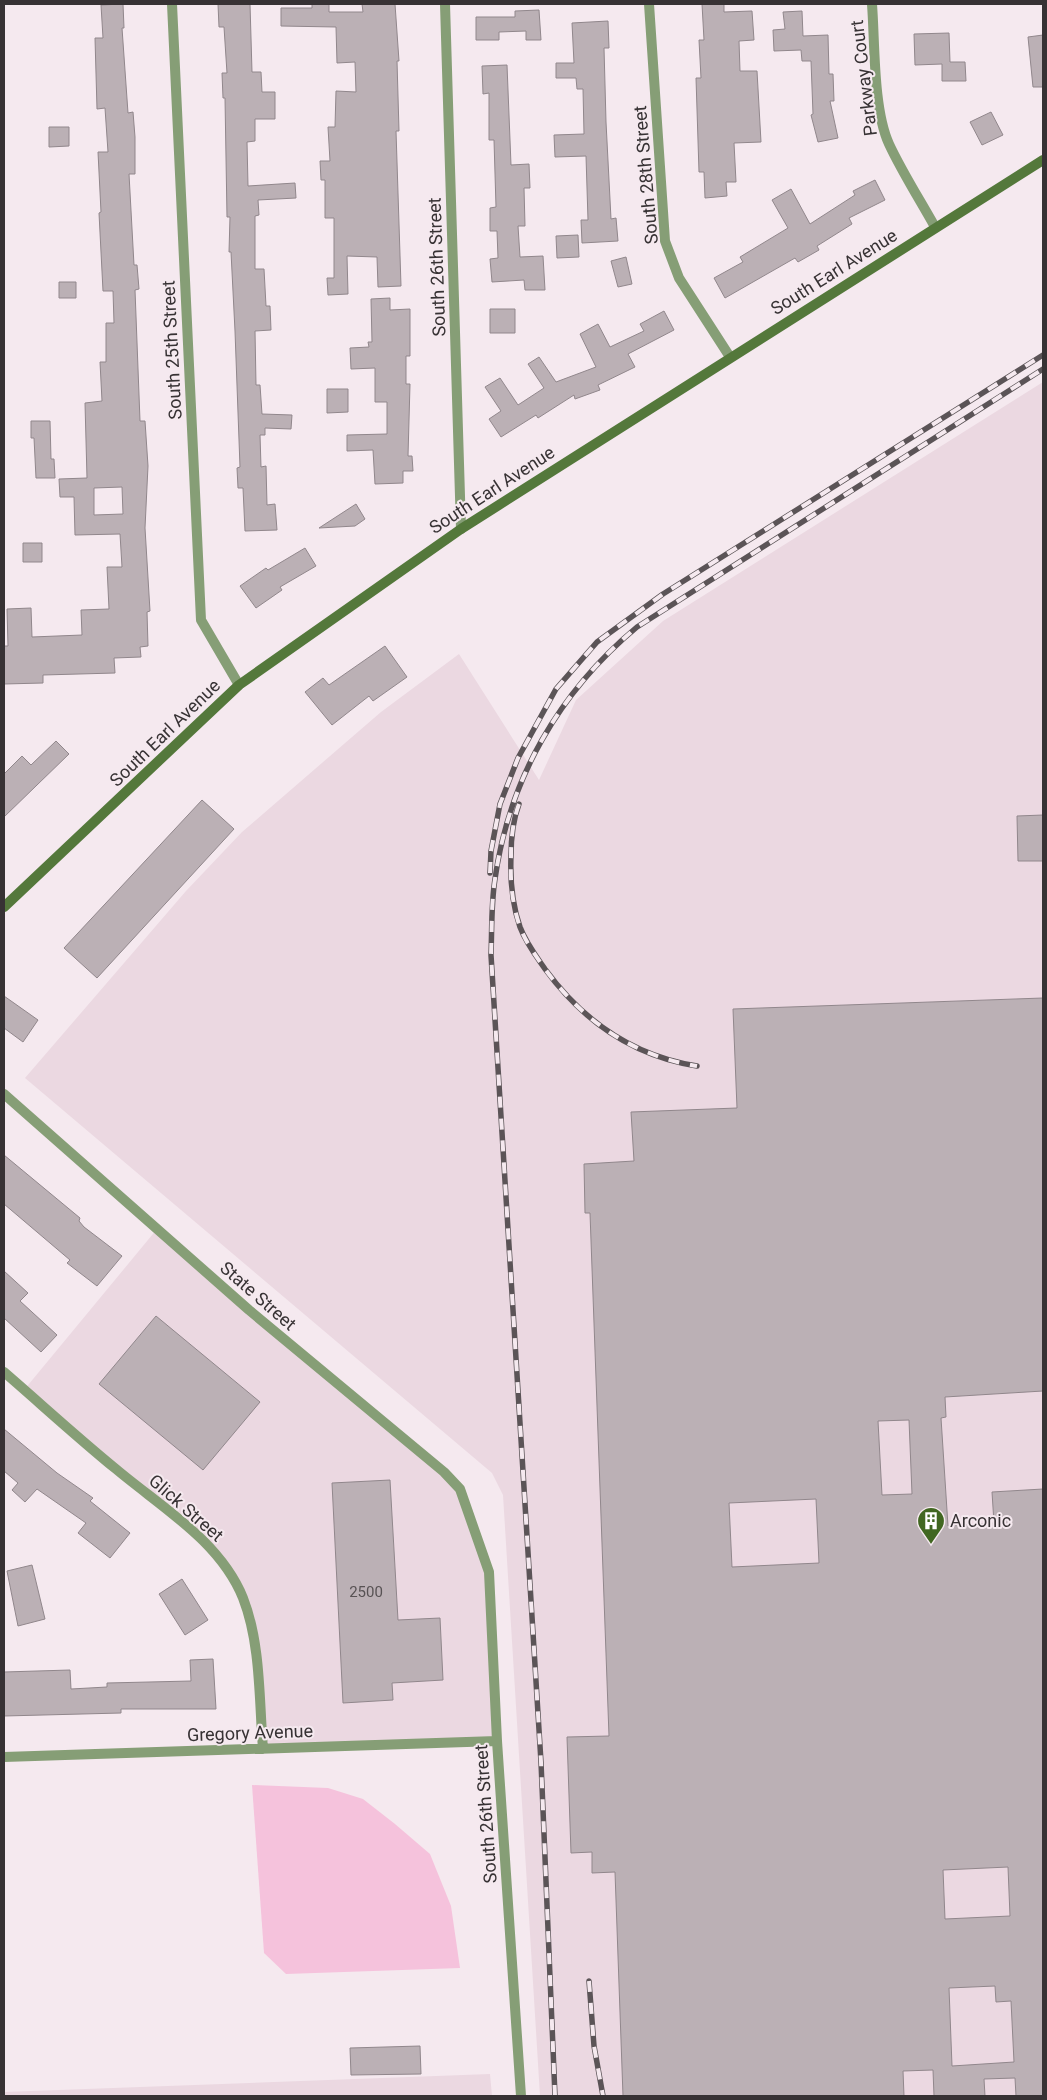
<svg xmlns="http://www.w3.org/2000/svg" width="1047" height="2100" font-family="Roboto,sans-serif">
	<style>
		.built { fill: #ebd8e1 }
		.green { fill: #f5c2dc }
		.building { fill: #bbb0b5; stroke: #91878c; fill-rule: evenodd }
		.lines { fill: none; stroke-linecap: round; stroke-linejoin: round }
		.street { stroke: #869e76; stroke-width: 10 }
		.secondary { stroke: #54783b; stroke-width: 10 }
		.rail-casing { stroke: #5b5457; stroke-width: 5.5 }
		.rail { stroke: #f5e9ef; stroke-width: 4; stroke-dasharray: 11; stroke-linecap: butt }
		.labels { text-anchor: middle; stroke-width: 4; stroke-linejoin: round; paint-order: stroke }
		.number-label { font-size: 15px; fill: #585254 }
		.street-label { font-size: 18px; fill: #373234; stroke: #f5e9ef }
		.poi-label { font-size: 18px; fill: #373234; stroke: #f5e9ef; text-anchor: start }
	</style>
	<rect width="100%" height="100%" fill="#f5e9ef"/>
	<path class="built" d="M1043,382V2096H540L503,1495L492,1473L25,1078L186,891L242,832L381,712L459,654L539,780L576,700L663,621Z
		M157,1229L460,1489L489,1572L497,1741L263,1749L253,1636L242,1598L210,1547L24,1390Z
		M490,2074L492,2096H4V2092Z"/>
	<path class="green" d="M252,1785L328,1788L363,1799L395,1824L430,1854L451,1906L460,1968L286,1974L264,1953Z"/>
	<path class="building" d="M123,4L124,28H122L128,113L133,112L135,137V174H129L134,265H137L139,289L135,290L140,421H145L148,466L145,528L150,611L147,612L148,646L140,647L141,657L114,658L115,673L43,675V683L4,684V646H8L7,609L31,608L32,637L82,635L81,610L109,609L107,567H122L120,534L75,535L74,497H60L59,479L87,478L85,403L102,401L100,362H106V323H114L113,291H103L99,213L101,212L98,152H108L105,108L97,109L95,38H103L101,5ZM122,487L123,514L94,515V488Z
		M218,4H250L252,72H261L262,92H275V119H255V141L247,142L248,186L295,183L296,198L258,200L259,215L255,216V269H264L266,306H270L271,330L255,331L256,385H260L262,414L292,415L291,429L265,428V435H260L261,467L266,466L267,505L275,504L277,530L245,531L243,488H238L237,468L240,467L235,331L231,252H229L230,217H227L225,98H223L222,73H227L224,27H219Z
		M312,4H329V12H363L362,4H395L399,61H397L399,131H396L401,286L378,287L377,257L347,256L348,294L328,295L327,278H334V218H325V180H321L320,161H330L328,127H335L336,91L356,92L355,62L337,63L336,27L281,26V8H312Z
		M702,4H724V12L752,11L754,40L739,41L740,71H757L761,142L734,143L736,182H726L727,196L705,198L704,172H699L696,78H701L699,40H704Z
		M539,10L541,40H526V31L499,32V40H476V17H515V11Z
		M802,11L803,36L828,35L829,74H833L834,101H830L838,138L818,142L811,115L813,114L811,61H802L801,50L774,51L773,30L785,29L783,12Z
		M608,21L609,48H604L606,122L611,219L616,218L618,241L582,243L581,220H588L586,156L555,157L554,135L584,134L583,89H577L576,78H556V63H574L572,23Z
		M949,33L950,62H965L966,81H942V64L915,65L914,34Z
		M1043,35V87H1033L1028,37Z
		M507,65L511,165L529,164L530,188H524L525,226H518L520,257L543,256L545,290H525L524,280L492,282L490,259L498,258L497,231H490V208L496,207L494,140H489V93L483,94L482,66Z
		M991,112L1003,135L982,145L970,122Z
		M49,127H69V146L49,147Z
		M875,180L885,200L849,218L852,224L817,246L819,250L798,262L795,258L725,298L714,278L743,262L740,257L788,228L772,200L791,189L810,224L855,195L853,191Z
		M578,235L579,257L557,258L556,236Z
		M626,257L632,284L618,287L611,261Z
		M59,282H76V298H59Z
		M390,298V310L410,309V356H406V384H410L408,456H412L413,471H403V483L375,484L373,450L347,451V435L387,434V402H375V368L351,369L350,348L369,347L368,342H372L371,299Z
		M490,309H515V333H490Z
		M664,311L674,330L628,354L635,367L598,385L600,390L575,399L574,395L538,418L536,415L501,437L489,419L501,411L485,387L500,378L518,405L544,388L528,364L539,357L556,382L596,367L580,334L598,324L610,347L644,331L640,324Z
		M327,389H348V412L327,413Z
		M31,421H50L51,459H54L55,478H36L34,438H31Z
		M356,504L365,519L355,526L319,528Z
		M23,543H42V562H23Z
		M305,548L316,566L280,587L282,590L256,608L240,586L266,568L268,570Z
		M385,646L407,677L373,701L369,696L332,725L305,692L323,678L329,685Z
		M56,741L69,754L4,817V774L22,756L31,765Z
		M202,800L234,829L97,978L64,948Z
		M1043,815V861H1018L1017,816Z
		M4,996L38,1020L23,1042L4,1028Z
		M1043,998V1391L945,1397L946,1417L941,1418L948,1526L994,1523L992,1492L1043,1489V2096H1016L1015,2078L984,2079L985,2096H934L933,2070L903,2071L904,2096H623L615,1872L592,1873V1852L571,1853L567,1737L609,1736L590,1213H585L584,1164L634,1161L631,1112L737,1108L733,1009ZM909,1420L912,1494L882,1495L878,1421ZM816,1499L819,1563L732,1567L729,1503ZM1008,1867L1010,1916L945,1919L943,1870ZM995,1986L996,2002L1011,2001L1014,2062L952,2066L949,1988Z
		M4,1155L80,1218L79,1221L84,1227L122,1256L97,1286L67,1263L70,1260L4,1204Z
		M4,1271L28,1293L20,1301L57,1335L41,1352L4,1318Z
		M156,1316L260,1402L203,1470L99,1384Z
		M4,1429L57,1473L93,1498L90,1501L130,1533L110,1558L78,1533L86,1523L37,1489L25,1502L12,1490L18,1483L4,1471Z
		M390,1480L398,1620L440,1618L443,1680L392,1683L393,1700L343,1703L332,1483Z
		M32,1565L45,1619L18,1626L7,1571Z
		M182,1579L208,1620L185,1635L159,1594Z
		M213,1659L216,1709H121V1713L4,1716V1672L70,1670L71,1689L107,1687V1683L191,1681L190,1660Z
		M420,2046L421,2074L351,2075L350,2048Z"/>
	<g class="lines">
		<path class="street" d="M172,4L201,620L239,685
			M445,4L461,529
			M649,4L665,241L679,278L730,357
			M872,4C875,43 873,109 889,144C902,172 920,200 935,227
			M4,1094L249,1310L444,1472L460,1489L489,1572L497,1741L521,2096
			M4,1372C41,1404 78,1438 116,1469C161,1507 220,1541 243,1598C261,1644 259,1700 263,1749
			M4,1757L497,1741"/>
		<path class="secondary" d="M4,907L239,685L461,529L1043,160"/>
		<defs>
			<path id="rail" d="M519,804C513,820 511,839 511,856C510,881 512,904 520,927C526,943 536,956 545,969C583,1021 633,1056 697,1066
				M490,873L491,851L500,804L518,758L556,689L597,642L663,594L1043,355
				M589,1981L594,2046L603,2096
				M555,2096L541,1762L491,955C492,930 491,904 495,879C509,779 559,692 637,627L1043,369"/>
		</defs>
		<use href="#rail" class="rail-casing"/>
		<use href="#rail" class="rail"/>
	</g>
	<defs>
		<symbol id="building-pin" viewBox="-11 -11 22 30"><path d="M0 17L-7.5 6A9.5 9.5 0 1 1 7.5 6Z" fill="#416721" stroke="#f5e9ef"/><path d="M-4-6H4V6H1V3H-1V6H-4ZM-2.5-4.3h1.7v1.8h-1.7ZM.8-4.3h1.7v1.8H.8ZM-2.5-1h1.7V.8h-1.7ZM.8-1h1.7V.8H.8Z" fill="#fff"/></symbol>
	</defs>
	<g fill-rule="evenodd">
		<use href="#building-pin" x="915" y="1505" width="32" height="43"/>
	</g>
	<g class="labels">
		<g class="number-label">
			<text x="366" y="1597">2500</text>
		</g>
		<g class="street-label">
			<text transform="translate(864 78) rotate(-97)" y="6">Parkway Court</text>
			<text transform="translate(646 175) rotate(-95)" y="6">South 28th Street</text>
			<text transform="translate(437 267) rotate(-92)" y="6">South 26th Street</text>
			<text transform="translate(834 272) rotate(-32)" y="6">South Earl Avenue</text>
			<text transform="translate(172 350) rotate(-93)" y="6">South 25th Street</text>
			<text transform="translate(492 490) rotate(-33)" y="6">South Earl Avenue</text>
			<text transform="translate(165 733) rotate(-44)" y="6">South Earl Avenue</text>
			<text transform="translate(258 1296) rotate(41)" y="6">State Street</text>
			<text transform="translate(186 1508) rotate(41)" y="6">Glick Street</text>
			<text transform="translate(250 1733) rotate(-2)" y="6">Gregory Avenue</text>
			<text transform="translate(486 1814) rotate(-94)" y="6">South 26th Street</text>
		</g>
		<g class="poi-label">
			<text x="950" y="1527">Arconic</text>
		</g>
	</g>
	<rect width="1047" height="2100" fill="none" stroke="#373234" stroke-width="10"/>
</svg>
